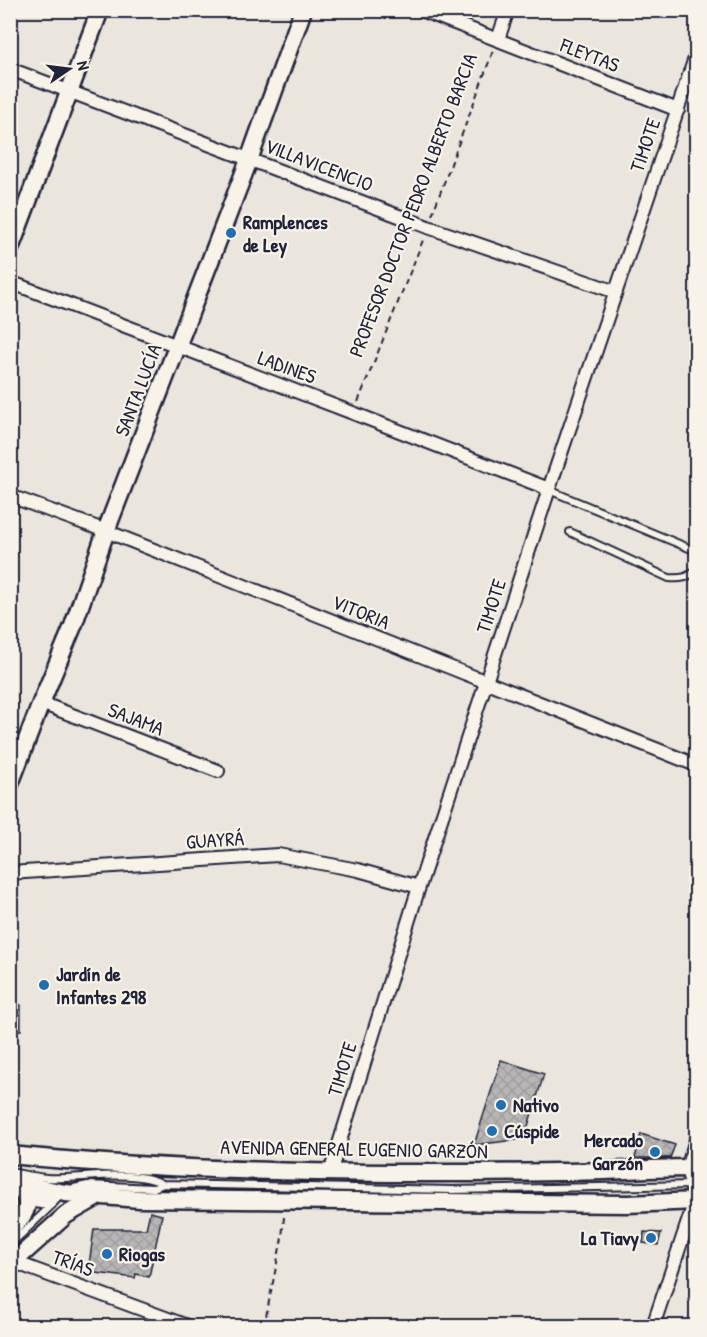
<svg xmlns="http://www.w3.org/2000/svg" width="707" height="1337" font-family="'Patrick Hand',sans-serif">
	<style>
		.building { fill: url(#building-cross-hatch); stroke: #22223b; stroke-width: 1.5 }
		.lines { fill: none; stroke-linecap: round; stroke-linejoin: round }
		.lane-casing { stroke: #22223b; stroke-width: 10 }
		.street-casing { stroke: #22223b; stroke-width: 16 }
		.secondary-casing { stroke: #22223b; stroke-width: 21 }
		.path { stroke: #22223b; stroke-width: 2; stroke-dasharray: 6 4.5; stroke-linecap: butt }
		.lane { stroke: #f7f3e8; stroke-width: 6 }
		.street { stroke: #f7f3e8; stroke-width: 12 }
		.secondary { stroke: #f7f3e8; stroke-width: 16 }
		.poi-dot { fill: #1f6fb2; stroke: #f7f3e8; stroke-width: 2 }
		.labels { text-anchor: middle; stroke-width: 4.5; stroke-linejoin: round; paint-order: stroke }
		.street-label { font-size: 20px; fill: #22223b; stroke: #f7f3e8 }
		.poi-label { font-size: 20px; font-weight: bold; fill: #22223b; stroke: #f7f3e8; text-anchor: start }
	</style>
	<defs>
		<pattern id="building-cross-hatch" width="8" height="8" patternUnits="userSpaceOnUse" patternTransform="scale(1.5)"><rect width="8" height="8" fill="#b8b6b5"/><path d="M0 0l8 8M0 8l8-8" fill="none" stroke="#9e9c9d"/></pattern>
	</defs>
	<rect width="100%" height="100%" fill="#eae6de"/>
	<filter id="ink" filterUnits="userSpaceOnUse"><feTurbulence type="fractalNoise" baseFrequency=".0167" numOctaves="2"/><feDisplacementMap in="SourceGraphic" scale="12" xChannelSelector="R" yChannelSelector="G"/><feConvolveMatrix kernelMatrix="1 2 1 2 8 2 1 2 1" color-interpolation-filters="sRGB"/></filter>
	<g filter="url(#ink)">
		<path class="building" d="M10,1005H21V1030H10Z
			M501,1060L544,1074L524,1139L474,1145Z
			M641,1134L675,1145L670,1158H635Z
			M150,1212L162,1215L149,1277L136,1274L135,1278L88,1272L94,1229H146Z
			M644,1232L661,1233L658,1245L643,1243Z"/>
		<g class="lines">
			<defs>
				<path id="lane" d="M549,490L696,551
					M570,532L669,578C681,579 688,578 696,570
					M10,1172C22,1174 35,1177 47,1178C79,1180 135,1168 163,1184
					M74,1188L88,1185L154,1188L163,1184L452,1190L693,1185
					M10,1245L52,1205"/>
				<path id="street" d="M421,10L678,110
					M498,39L508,10
					M10,69L428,227L616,292
					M10,282L353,413L549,489
					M10,496L106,531L696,765
					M41,703L218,771
					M10,873L278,855L358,870L419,887
					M330,1173L419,887L549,489L696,55
					M36,1192L53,1195L54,1198L49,1203L34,1201V1194Z
					M14,1262L187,1326
					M653,1326L695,1201L687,1168L696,1140"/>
				<path id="secondary" d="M10,249L100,10
					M10,784L41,703L73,626L106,531L249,160L303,10
					M10,1155C192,1173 374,1175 556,1172C603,1172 650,1168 696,1168
					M10,1182L65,1193L140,1199L628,1204L696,1201
					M10,1230C27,1212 33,1206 18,1184
					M10,1265L66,1215L99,1196"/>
			</defs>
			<use href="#lane" class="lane-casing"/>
			<use href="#street" class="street-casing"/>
			<use href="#secondary" class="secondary-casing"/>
			<path class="path" d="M432,215L493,51
				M358,402L423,240
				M264,1326L282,1238L284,1217"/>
			<use href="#lane" class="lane"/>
			<use href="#street" class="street"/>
			<use href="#secondary" class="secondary"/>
		</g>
	</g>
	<g class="poi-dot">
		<circle cx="231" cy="233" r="6"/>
		<circle cx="44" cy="985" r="6"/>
		<circle cx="501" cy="1105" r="6"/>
		<circle cx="492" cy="1131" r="6"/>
		<circle cx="655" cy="1152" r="6"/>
		<circle cx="651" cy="1238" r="6"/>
		<circle cx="107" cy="1254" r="6"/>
	</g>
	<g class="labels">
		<g class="street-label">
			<text transform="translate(590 55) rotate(21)" y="7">FLEYTAS</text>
			<text transform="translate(645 145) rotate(-71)" y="7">TIMOTE</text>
			<text transform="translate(319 165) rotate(21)" y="7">VILLAVICENCIO</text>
			<text transform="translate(413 205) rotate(-69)" y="7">PROFESOR DOCTOR PEDRO ALBERTO BARCIA</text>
			<text transform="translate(287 367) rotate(20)" y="7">LADINES</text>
			<text transform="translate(138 390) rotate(-69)" y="7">SANTA LUCÍA</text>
			<text transform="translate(491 606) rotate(-72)" y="7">TIMOTE</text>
			<text transform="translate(361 612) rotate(22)" y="7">VITORIA</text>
			<text transform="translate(136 719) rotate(21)" y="7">SAJAMA</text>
			<text transform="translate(215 840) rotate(-4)" y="7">GUAYRÁ</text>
			<text transform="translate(342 1069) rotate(-73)" y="7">TIMOTE</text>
			<text transform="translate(354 1149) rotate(1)" y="7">AVENIDA GENERAL EUGENIO GARZÓN</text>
			<text transform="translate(73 1263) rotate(20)" y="7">TRÍAS</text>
		</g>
		<g class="poi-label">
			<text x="243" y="229">Ramplences<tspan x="243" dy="23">de Ley</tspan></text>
			<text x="56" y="981">Jardín de<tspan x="56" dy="23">Infantes 298</tspan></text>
			<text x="513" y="1112">Nativo</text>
			<text x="504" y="1138">Cúspide</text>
			<text x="643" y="1147" text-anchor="end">Mercado<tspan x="643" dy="23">Garzón</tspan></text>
			<text x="639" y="1245" text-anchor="end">La Tiavy</text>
			<text x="119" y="1261">Riogas</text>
		</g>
	</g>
	<rect width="707" height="1337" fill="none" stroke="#f7f3e8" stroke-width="36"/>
	<rect x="18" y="18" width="671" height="1301" fill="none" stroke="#22223b" stroke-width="2" filter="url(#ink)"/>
	<g transform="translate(69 69) rotate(76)" stroke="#f7f3e8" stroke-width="4.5" paint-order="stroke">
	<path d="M0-4.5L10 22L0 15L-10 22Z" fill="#22223b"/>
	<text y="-9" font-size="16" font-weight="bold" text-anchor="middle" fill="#22223b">N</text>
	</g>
</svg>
